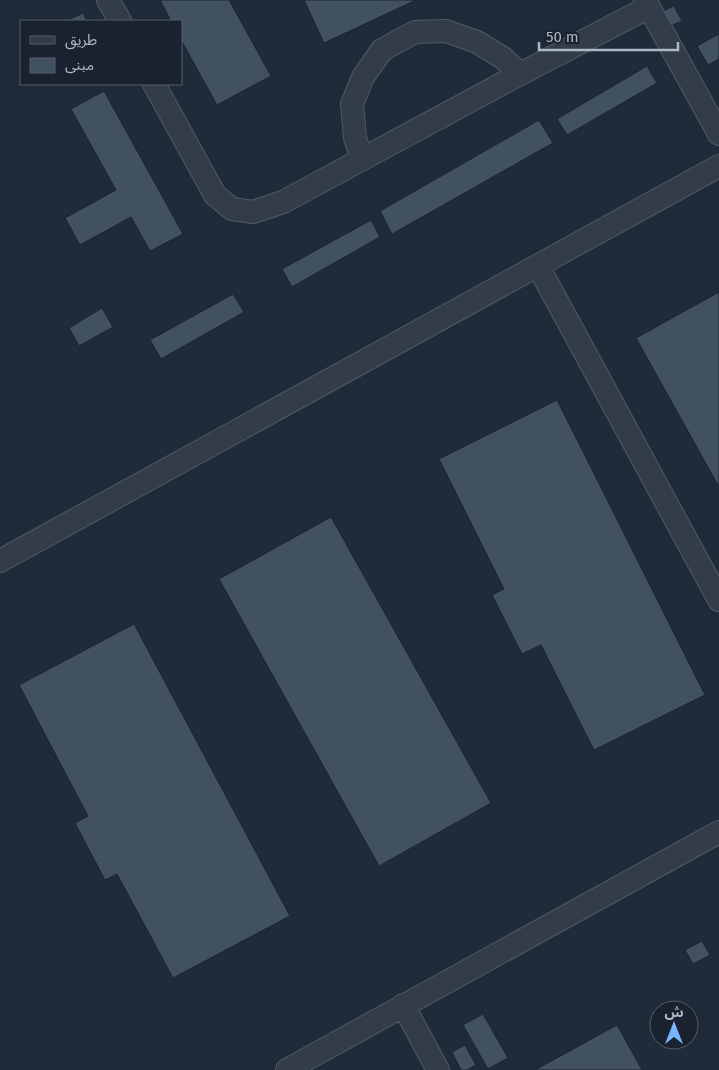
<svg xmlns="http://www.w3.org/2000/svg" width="719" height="1070" font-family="'Fira Sans','Noto Sans Arabic',sans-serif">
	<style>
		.building { fill: #425161; stroke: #1b2430 }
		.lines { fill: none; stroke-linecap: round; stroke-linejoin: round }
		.minor-casing { stroke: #505b67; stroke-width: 24 }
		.minor { stroke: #333d49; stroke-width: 22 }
	</style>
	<rect width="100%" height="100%" fill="#1f2b39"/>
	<path class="building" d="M160,0H229L271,76L217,105L181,40V21H171Z
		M304,0H416L324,43Z
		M674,6L682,21L668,27L661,12Z
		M83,13L87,21H66Z
		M719,34V59L708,65L697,46Z
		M647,66L657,83L567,135L557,119Z
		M104,91L183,234L150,251L131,217L80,245L65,218L116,190L71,109Z
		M539,120L553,143L392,234L380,211Z
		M371,220L380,237L292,287L282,269Z
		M719,292V487L636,338Z
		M233,294L244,312L161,359L150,340Z
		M102,308L113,327L79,346L69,328Z
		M557,400L705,695L594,750L541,645L522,654L492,595L504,589L439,459Z
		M331,517L491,803L379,866L219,579Z
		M134,624L290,916L173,978L117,874L105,880L75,823L88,816L19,685Z
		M702,941L710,955L693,964L685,950Z
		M483,1014L508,1058L488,1069L463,1025Z
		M617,1025L642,1070H535Z
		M465,1045L476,1065L467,1070H461L452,1052Z"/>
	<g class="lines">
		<defs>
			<path id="minor" d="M108,0L120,21
				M645,0L719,134
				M154,84L215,195L232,209L253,212L283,202L520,74L649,7
				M362,159L355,138L352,104L363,77L382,50L415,32L446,31L477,42L503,58L520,74
				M538,266L719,600
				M0,561L719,166
				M403,1005L438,1070
				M287,1070L719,832"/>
		</defs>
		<use href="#minor" class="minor-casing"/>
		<use href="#minor" class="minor"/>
	</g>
	<rect x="20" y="20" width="162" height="65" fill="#19222e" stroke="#545e6b"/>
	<rect x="30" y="36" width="25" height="8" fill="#333d49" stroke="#545e6b"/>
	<text x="65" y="45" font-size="15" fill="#adb8c6">طريق</text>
	<rect x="30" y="58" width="25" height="15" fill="#425161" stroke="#545e6b"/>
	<text x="65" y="70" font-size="15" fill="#adb8c6">مبنى</text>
	<g transform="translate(674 1025)"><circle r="24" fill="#19222e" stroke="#545e6b"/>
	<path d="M0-4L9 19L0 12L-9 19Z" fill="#7cb3fd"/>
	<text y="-8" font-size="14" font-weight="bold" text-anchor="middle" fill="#adb8c6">ش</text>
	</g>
	<path d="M539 42v8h139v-8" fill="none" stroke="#adb8c6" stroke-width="2.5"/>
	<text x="546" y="42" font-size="15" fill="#adb8c6" stroke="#19222e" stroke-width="4" paint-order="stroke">50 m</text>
</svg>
